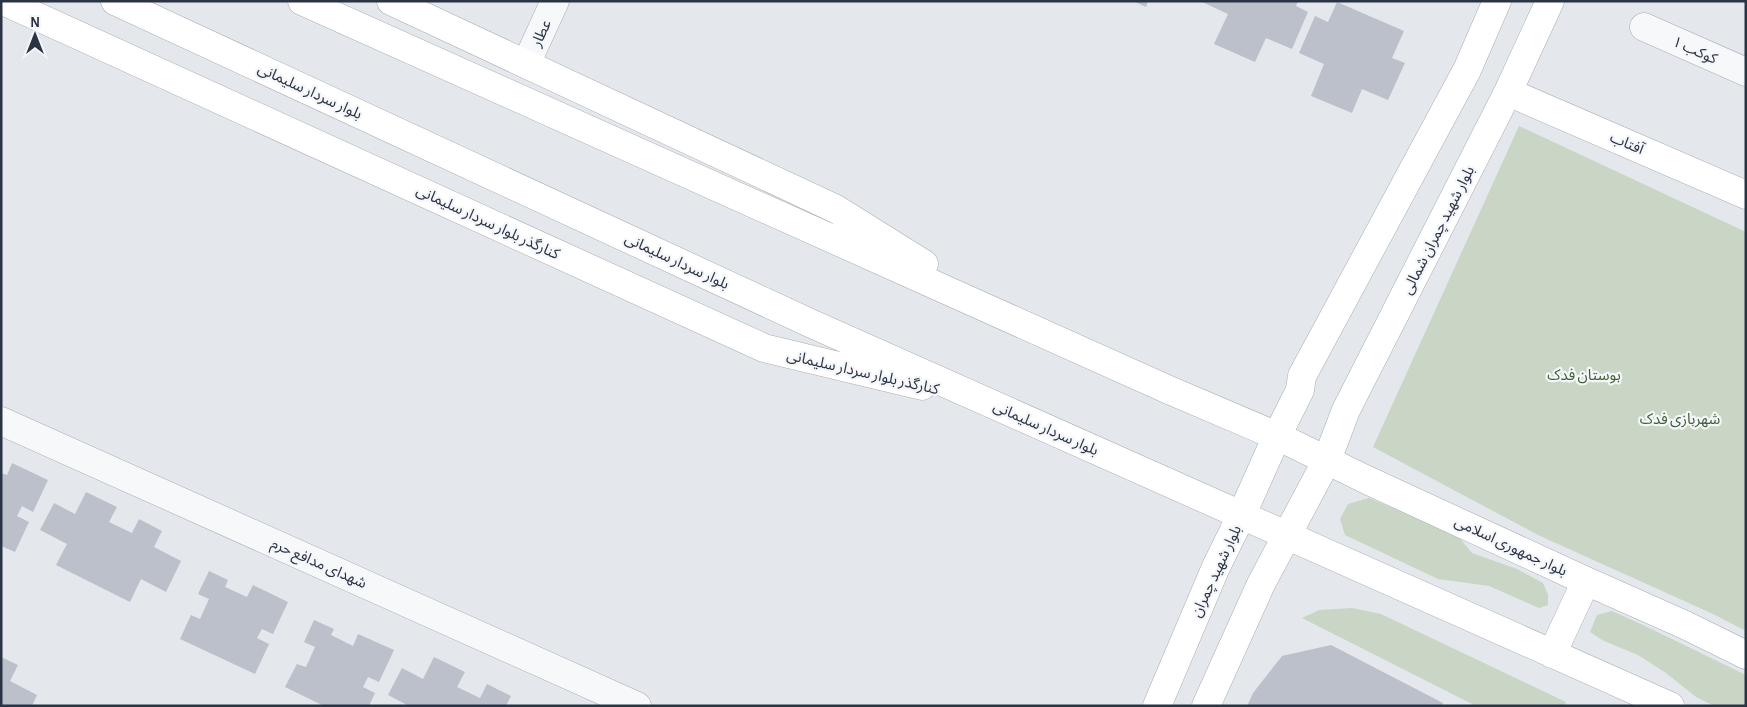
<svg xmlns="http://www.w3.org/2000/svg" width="1747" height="707" font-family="'Alegreya Sans','Noto Sans Arabic',sans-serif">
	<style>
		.green { fill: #c9d6c5 }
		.building { fill: #bbc0ca }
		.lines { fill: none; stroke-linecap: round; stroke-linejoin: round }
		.street-casing { stroke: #a9aeb7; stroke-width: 29 }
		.secondary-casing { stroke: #a9aeb7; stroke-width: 29 }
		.street { stroke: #f7f8fa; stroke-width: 28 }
		.secondary { stroke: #fff; stroke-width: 28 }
		.labels { text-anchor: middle; stroke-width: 4.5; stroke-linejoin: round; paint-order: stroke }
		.street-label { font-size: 15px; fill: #2b3445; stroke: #f4f6f9 }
		.park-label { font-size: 15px; fill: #3f6138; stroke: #f4f6f9 }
	</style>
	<rect width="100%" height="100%" fill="#e4e7ec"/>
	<path class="green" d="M1519,126L1746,232V631L1713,614L1538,535L1373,447Z
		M1369,498L1457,535L1472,553L1517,569L1543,583L1548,595V605L1539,608L1489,586L1438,579L1345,535L1340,519L1348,504Z
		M1352,608L1381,614L1566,702L1565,706H1476L1302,618L1319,610Z
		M1612,611L1643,625L1746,675V706H1714L1696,697L1666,673L1638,655L1604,641L1590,632L1597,615Z"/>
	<path class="building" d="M1133,1H1148L1146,7Z
		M1200,1H1298L1296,6L1308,12L1292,49L1266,38L1255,62L1214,44L1228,14Z
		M1337,2L1404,31L1392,58L1405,63L1388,100L1362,89L1352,113L1311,96L1324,64L1299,53L1315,16L1328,22Z
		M12,463L48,480L33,512L22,506L17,516L29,522L15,552L1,546V473L7,475Z
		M86,492L117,507L109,522L132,533L139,519L162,531L154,547L181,561L166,592L141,579L130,602L56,565L67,544L40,530L54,503L75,514Z
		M209,571L228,580L225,587L247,597L253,585L288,602L273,634L262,629L257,638L269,644L255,674L180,639L191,615L200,619L209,599L198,594Z
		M314,620L334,629L331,635L353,646L358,634L394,650L379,682L368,677L363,687L375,693L369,706H324L285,687L297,664L306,667L315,647L304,642Z
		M1331,645L1443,703L1442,706H1247L1253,693L1282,656Z
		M1,657L18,665L10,681L37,695L32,706H1Z
		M434,657L465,672L457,687L480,698L487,684L511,696L506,706H409L388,695L402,668L423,679Z"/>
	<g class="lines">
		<defs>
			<path id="street" d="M1644,27L1746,72
				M526,64L555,1
				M1,421L637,706"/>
			<path id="secondary" d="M3,1L764,348L922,386
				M115,1L810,323L1670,706
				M302,1L1169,390L1277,436L1367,480L1586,581L1685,625L1746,655
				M391,1L836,209L924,264
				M1508,92L1746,195
				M1552,654L1586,581
				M1157,706L1216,567L1242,514L1277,436L1300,390L1302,376L1467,70L1497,1
				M1206,706L1261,584L1327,460L1346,410L1508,92L1550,1"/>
		</defs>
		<use href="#street" class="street-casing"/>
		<use href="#secondary" class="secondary-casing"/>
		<use href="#street" class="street"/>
		<use href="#secondary" class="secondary"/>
	</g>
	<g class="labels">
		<g class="street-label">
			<text transform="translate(541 33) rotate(-65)" y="5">عطار</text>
			<text transform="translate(1695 50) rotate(24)" y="5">کوکب ۱</text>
			<text transform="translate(310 91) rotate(25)" y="5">بلوار سردار سلیمانی</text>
			<text transform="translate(1627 143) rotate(23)" y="5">آفتاب</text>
			<text transform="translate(488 222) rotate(25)" y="5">کنارگذر بلوار سردار سلیمانی</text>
			<text transform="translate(1438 230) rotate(-63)" y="5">بلوار شهید چمران شمالی</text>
			<text transform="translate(677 261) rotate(25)" y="5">بلوار سردار سلیمانی</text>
			<text transform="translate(863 372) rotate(13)" y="5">کنارگذر بلوار سردار سلیمانی</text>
			<text transform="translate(1046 428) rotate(24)" y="5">بلوار سردار سلیمانی</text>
			<text transform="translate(1511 546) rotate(25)" y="5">بلوار جمهوری اسلامی</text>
			<text transform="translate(319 563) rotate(24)" y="5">شهدای مدافع حرم</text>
			<text transform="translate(1216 571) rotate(-65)" y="5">بلوار شهید چمران</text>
		</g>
		<g class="park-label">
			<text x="1584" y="380">بوستان فدک</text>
			<text x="1680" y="424">شهربازی فدک</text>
		</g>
	</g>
	<rect width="1747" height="707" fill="none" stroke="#2b3445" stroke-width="5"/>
	<g transform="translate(35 35)" stroke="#f4f6f9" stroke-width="4" paint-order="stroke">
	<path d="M0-4L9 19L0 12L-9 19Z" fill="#2b3445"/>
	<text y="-8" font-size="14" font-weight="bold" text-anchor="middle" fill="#2b3445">N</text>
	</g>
</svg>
